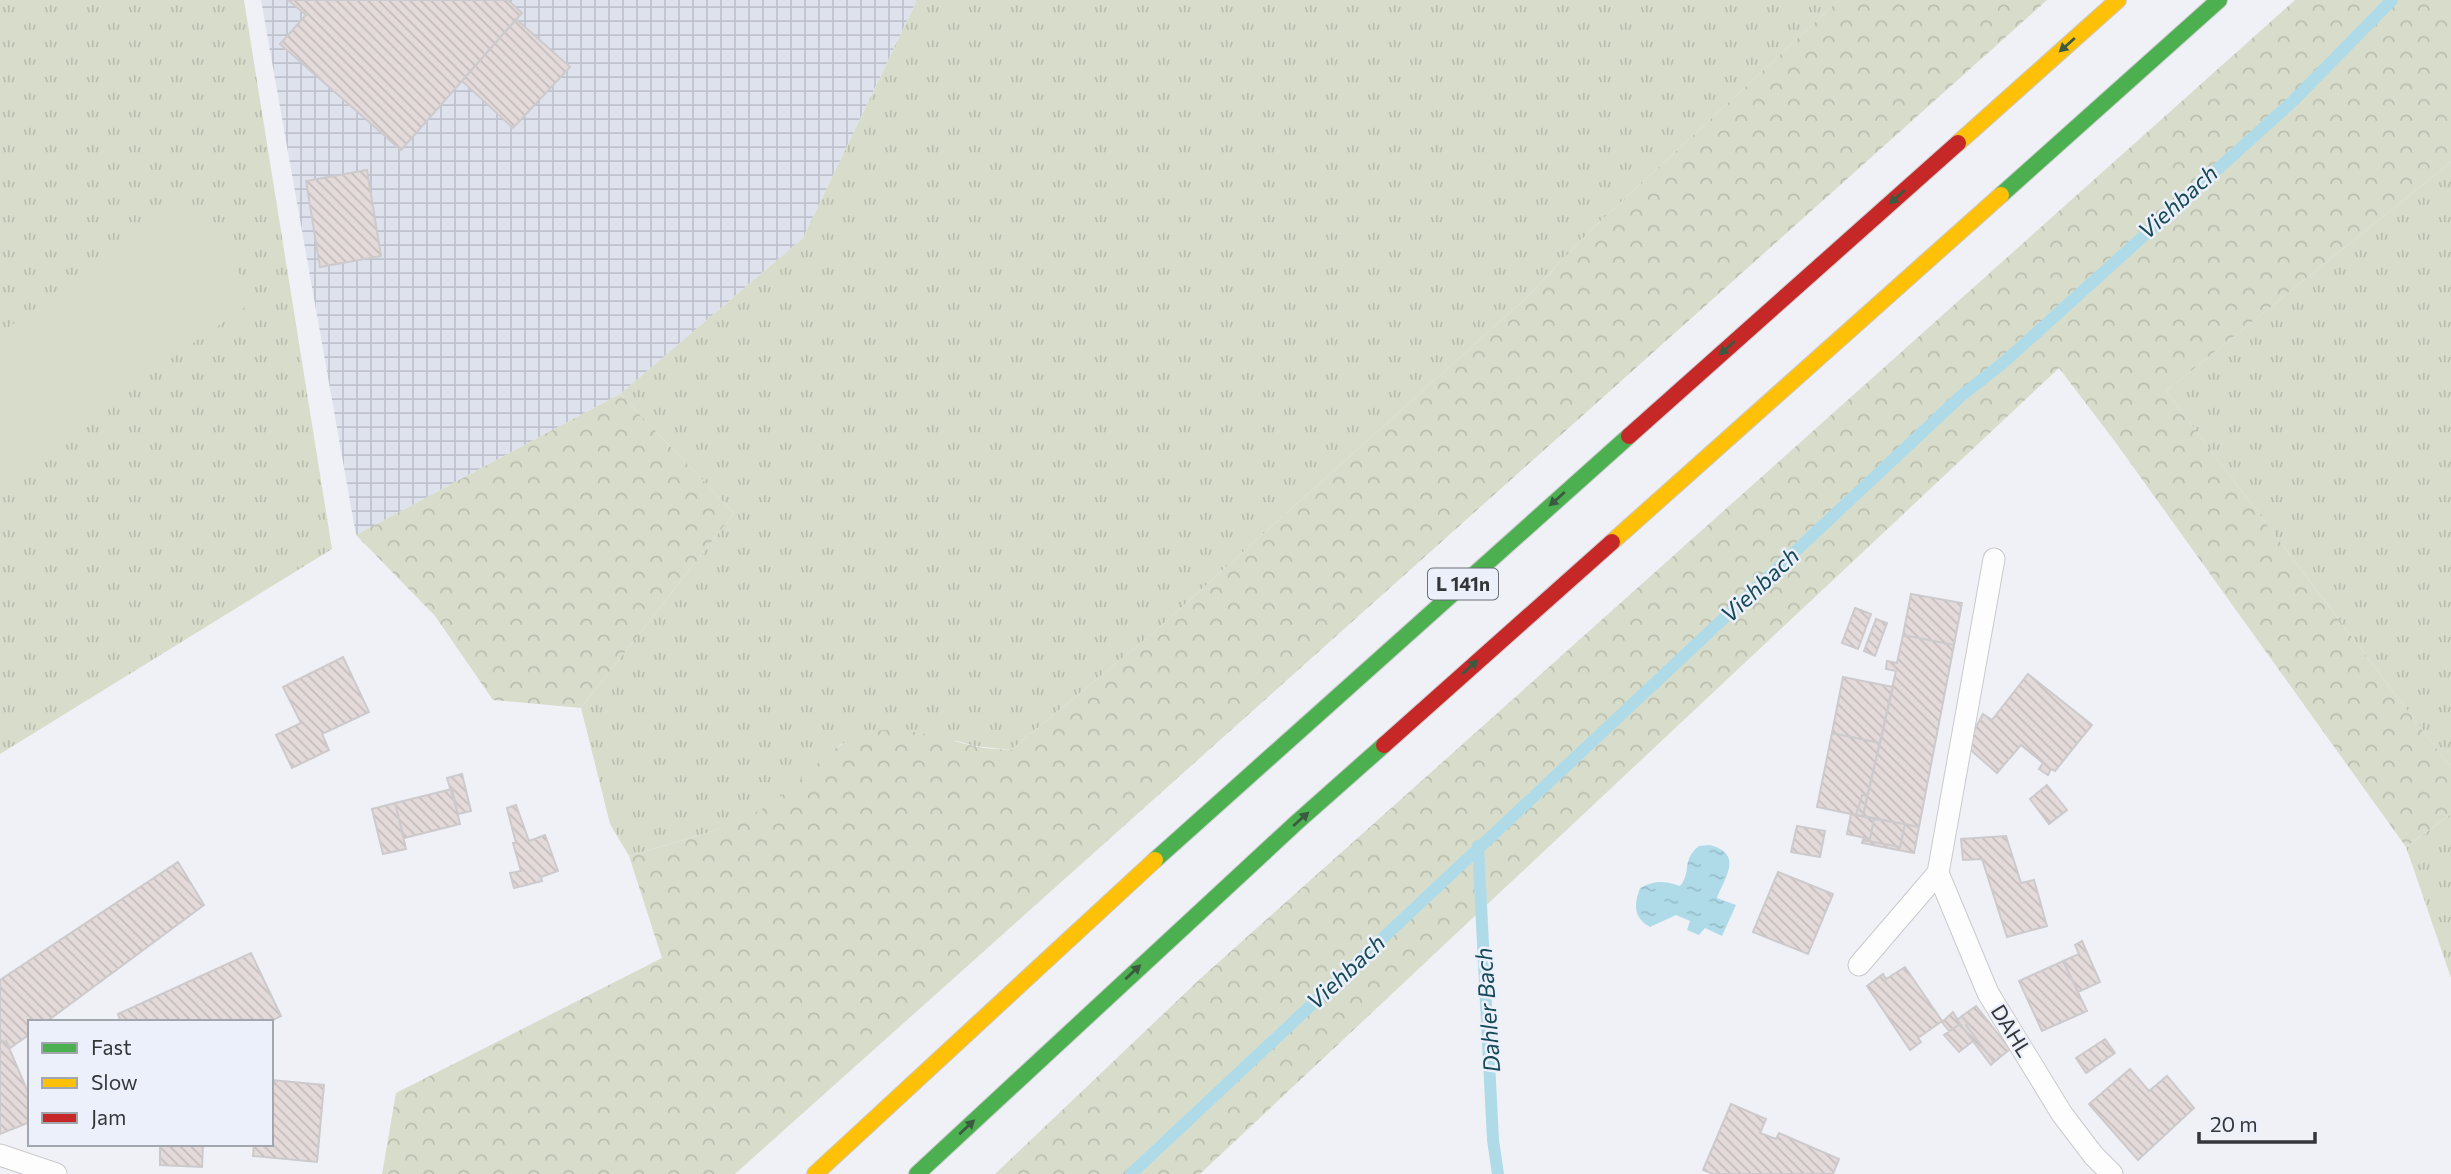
<svg xmlns="http://www.w3.org/2000/svg" width="2451" height="1174" font-family="Commissioner,sans-serif">
	<style>
		.industrial { fill: url(#industrial-grid) }
		.grass { fill: url(#grass-tufts) }
		.forest { fill: url(#forest-crowns) }
		.garden { fill: #d8ddcb }
		.water { fill: url(#water-ripples) }
		.lines { fill: none; stroke-linecap: round; stroke-linejoin: round }
		.stream { stroke: #afdbe9; stroke-width: 12 }
		.building { fill: url(#building-back-hatch); stroke: #cccacc; stroke-width: 2 }
		.lane-casing { stroke: #cacace; stroke-width: 23 }
		.fast-casing { stroke: #cacace; stroke-width: 18 }
		.slow-casing { stroke: #cacace; stroke-width: 18 }
		.jam-casing { stroke: #cacace; stroke-width: 18 }
		.lane { stroke: #fdfdfe; stroke-width: 21 }
		.fast { stroke: #4caf50; stroke-width: 16 }
		.slow { stroke: #ffc107; stroke-width: 16 }
		.jam { stroke: #c62828; stroke-width: 16 }
		.oneway { fill: #3b5a41 }
		.labels { text-anchor: middle; stroke-width: 5; stroke-linejoin: round; paint-order: stroke }
		.shield { fill: #ecf0fa; stroke: #6b6e74; stroke-width: 2 }
		.shield-label { font-size: 19px; font-weight: bold; fill: #34363a }
		.street-label { font-size: 21px; fill: #34363a; stroke: #ecf0fa }
		.water-label { font-size: 23px; font-style: italic; fill: #164a58; stroke: #ecf0fa }
	</style>
	<defs>
		<pattern id="industrial-grid" width="8" height="8" patternUnits="userSpaceOnUse" patternTransform="scale(1.75)"><rect width="8" height="8" fill="#dee2ed"/><path d="M0 4h8M4 0v8" fill="none" stroke="#bfc2cc"/></pattern>
		<pattern id="grass-tufts" width="24" height="20" patternUnits="userSpaceOnUse" patternTransform="scale(1.75)"><rect width="24" height="20" fill="#d8ddcb"/><path d="M3 7l-1-3M5 7V3M7 7l1-3M15 17l-1-3M17 17v-4M19 17l1-3" fill="none" stroke="#babeaf"/></pattern>
		<pattern id="forest-crowns" width="20" height="18" patternUnits="userSpaceOnUse" patternTransform="scale(1.75)"><rect width="20" height="18" fill="#d8ddcb"/><path d="M2 6a3 3 0 1 1 6 0M12 15a3 3 0 1 1 6 0" fill="none" stroke="#babeaf"/></pattern>
		<pattern id="water-ripples" width="26" height="14" patternUnits="userSpaceOnUse" patternTransform="scale(1.75)"><rect width="26" height="14" fill="#afdbe9"/><path d="M2 4q2-2 4 0t4 0M15 11q2-2 4 0t4 0" fill="none" stroke="#97bdc9"/></pattern>
		<pattern id="building-back-hatch" width="6" height="6" patternUnits="userSpaceOnUse" patternTransform="scale(1.75)"><rect width="6" height="6" fill="#e4dada"/><path d="M-1 5l2 2M0 0l6 6M5-1l2 2" fill="none" stroke="#c4bcbc"/></pattern>
	</defs>
	<rect width="100%" height="100%" fill="#f0f1f6"/>
	<path class="industrial" d="M261,0H917L803,238L620,394L356,535Z"/>
	<path class="grass" d="M0,0H244L332,549L0,754Z
		M917,0H1839L1592,229L1525,299L1154,632L1011,750L975,746L957,741L841,744C818,765 796,786 771,804C734,829 673,842 629,856L610,824L581,708L734,513L620,394L803,238Z
		M2451,162V768L2166,391Z
		M2451,814V978L2406,847Z"/>
	<path class="forest" d="M1839,0H2047L735,1174H382L396,1093L662,958L629,856C674,842 730,830 770,804C800,785 834,739 868,732C903,725 940,738 974,746C985,749 999,749 1011,750L1154,632L1525,299L1592,229Z
		M2295,0H2451V162L2166,391L2451,768V814L2406,847L2116,443L2059,368L1200,1174H995L1201,978Z
		M620,394L734,513L581,708L493,700L435,616L356,535Z"/>
	<path class="garden" d="M190,202L257,299L0,476V333Z"/>
	<path class="water" d="M1710,845C1743,854 1726,876 1717,898L1736,905L1722,936L1705,928L1699,935L1687,930L1690,921L1676,915L1650,927C1633,917 1634,905 1640,888C1656,880 1664,881 1680,886C1692,872 1681,860 1699,846Z"/>
	<g class="lines">
		<path class="stream" d="M1478,846L1493,1140L1498,1174
			M1131,1174L1961,396L2003,363L2292,102L2392,0"/>
	</g>
	<path class="building" d="M288,0H508L522,13L401,150L280,44L306,15Z
		M516,19L570,67L513,128L462,81Z
		M367,170L381,256L320,267L306,181Z
		M1911,594L1962,603L1954,645L1903,635Z
		M1855,608L1871,614L1858,649L1842,643Z
		M1876,619L1887,623L1875,656L1864,651Z
		M1903,635L1954,645L1919,827L1863,816L1896,671L1886,669L1887,661L1897,663Z
		M343,657L369,712L322,734L329,750L292,768L276,735L301,723L283,687Z
		M2028,674L2092,725L2055,771L2051,769L2048,775L2039,769L2043,763L2021,745L1997,773L1966,746L1983,714L1992,720Z
		M1843,677L1893,687L1880,743L1832,733Z
		M1832,733L1880,743L1867,796L1862,795L1856,815L1817,807Z
		M462,774L471,811L458,814L447,778Z
		M2047,785L2067,810L2049,824L2030,799Z
		M452,789L460,824L404,838L395,803Z
		M1862,795L1867,796L1863,816L1856,815Z
		M395,803L406,849L383,854L372,809Z
		M516,805L529,841L545,835L558,871L541,877L542,881L514,888L510,873L521,871L513,843H516L507,808Z
		M1851,814L1874,819L1870,839L1847,834Z
		M1874,819L1905,824L1900,847L1863,840V838L1870,839Z
		M1905,824L1919,827L1914,853L1862,843L1863,840L1900,847Z
		M1797,826L1825,831L1820,857L1791,852Z
		M2006,836L2021,883L2034,880L2047,926L2007,937L1982,859L1963,860L1961,839Z
		M178,862L204,905L46,1022H30V1034L10,1048L6,1041L0,1043V980Z
		M1778,872L1833,894L1808,954L1753,932Z
		M2082,941L2100,982L2078,992L2063,961L2079,954L2075,945Z
		M251,953L281,1016L269,1022H121L118,1014Z
		M2063,961L2087,1011L2042,1031L2019,981Z
		M1905,967L1942,1021L1918,1038L1921,1042L1910,1050L1867,986L1883,974L1886,979Z
		M1976,1006L2010,1049L1994,1062L1966,1025L1968,1024L1962,1016Z
		M1953,1012L1960,1024L1949,1031L1942,1022Z
		M1962,1016L1968,1024L1966,1025L1994,1062L1991,1065L1957,1020Z
		M1960,1024L1973,1041L1959,1052L1944,1035Z
		M2105,1039L2115,1053L2086,1073L2076,1058Z
		M6,1041L30,1097V1122L0,1134V1043Z
		M2130,1069L2149,1091L2167,1076L2194,1108L2138,1160L2089,1104Z
		M271,1080L324,1085L317,1162L253,1156L254,1144H271Z
		M1731,1104L1766,1119L1760,1133L1776,1139L1779,1133L1839,1159L1833,1174H1713L1703,1170Z
		M160,1144H203L202,1167L160,1165Z"/>
	<g class="lines">
		<defs>
			<path id="lane" d="M1938,873L1988,993L2062,1114L2094,1156L2112,1174
				M1859,965L1938,873L1994,559
				M0,1155L56,1174"/>
			<path id="fast" d="M2001,195L2219,0
				M1155,860L1629,436
				M917,1174L1296,823L1384,745"/>
			<path id="slow" d="M1958,143L2118,0
				M1612,542L2001,195
				M815,1174L1155,860"/>
			<path id="jam" d="M1629,436L1958,143
				M1384,745L1612,542"/>
		</defs>
		<use href="#lane" class="lane-casing"/>
		<use href="#fast" class="fast-casing"/>
		<use href="#slow" class="slow-casing"/>
		<use href="#jam" class="jam-casing"/>
		<use href="#lane" class="lane"/>
		<use href="#fast" class="fast"/>
		<use href="#slow" class="slow"/>
		<use href="#jam" class="jam"/>
	</g>
	<defs><path id="oneway-solid" d="M-6-.8H1V-3.2L6.5 0L1 3.2V.8H-6Z" transform="scale(1.75)"/></defs>
	<g class="oneway">
		<use href="#oneway-solid" transform="translate(2067 45) rotate(138)"/>
		<use href="#oneway-solid" transform="translate(1897 197) rotate(138)"/>
		<use href="#oneway-solid" transform="translate(1727 348) rotate(138)"/>
		<use href="#oneway-solid" transform="translate(1557 499) rotate(138)"/>
		<use href="#oneway-solid" transform="translate(1470 667) rotate(-42)"/>
		<use href="#oneway-solid" transform="translate(1301 819) rotate(-42)"/>
		<use href="#oneway-solid" transform="translate(1133 972) rotate(-43)"/>
		<use href="#oneway-solid" transform="translate(967 1127) rotate(-43)"/>
	</g>
	<g class="labels">
		<rect class="shield" x="1428" y="568.5" width="70" height="31" rx="5"/>
		<g class="shield-label">
			<text x="1463" y="591">L 141n</text>
		</g>
		<g class="street-label">
			<text transform="translate(2011 1031) rotate(58)" y="7">DAHL</text>
		</g>
		<g class="water-label">
			<text transform="translate(2178 202) rotate(-42)" y="8">Viehbach</text>
			<text transform="translate(1760 585) rotate(-43)" y="8">Viehbach</text>
			<text transform="translate(1346 972) rotate(-43)" y="8">Viehbach</text>
			<text transform="translate(1488 1010) rotate(-94)" y="8">Dahler Bach</text>
		</g>
	</g>
	<rect x="28" y="1020" width="245" height="126" fill="#ecf0fa" stroke="#a2a6ad" stroke-width="2"/>
	<rect x="42" y="1043" width="35" height="10" fill="#4caf50" stroke="#a2a6ad" stroke-width="2"/>
	<text x="91" y="1055" font-size="21" fill="#34363a">Fast</text>
	<rect x="42" y="1078" width="35" height="10" fill="#ffc107" stroke="#a2a6ad" stroke-width="2"/>
	<text x="91" y="1090" font-size="21" fill="#34363a">Slow</text>
	<rect x="42" y="1113" width="35" height="10" fill="#c62828" stroke="#a2a6ad" stroke-width="2"/>
	<text x="91" y="1125" font-size="21" fill="#34363a">Jam</text>
	<path d="M2199 1132v10h116v-10" fill="none" stroke="#34363a" stroke-width="3.5"/>
	<text x="2210" y="1132" font-size="21" fill="#34363a" stroke="#ecf0fa" stroke-width="5" paint-order="stroke">20 m</text>
</svg>
